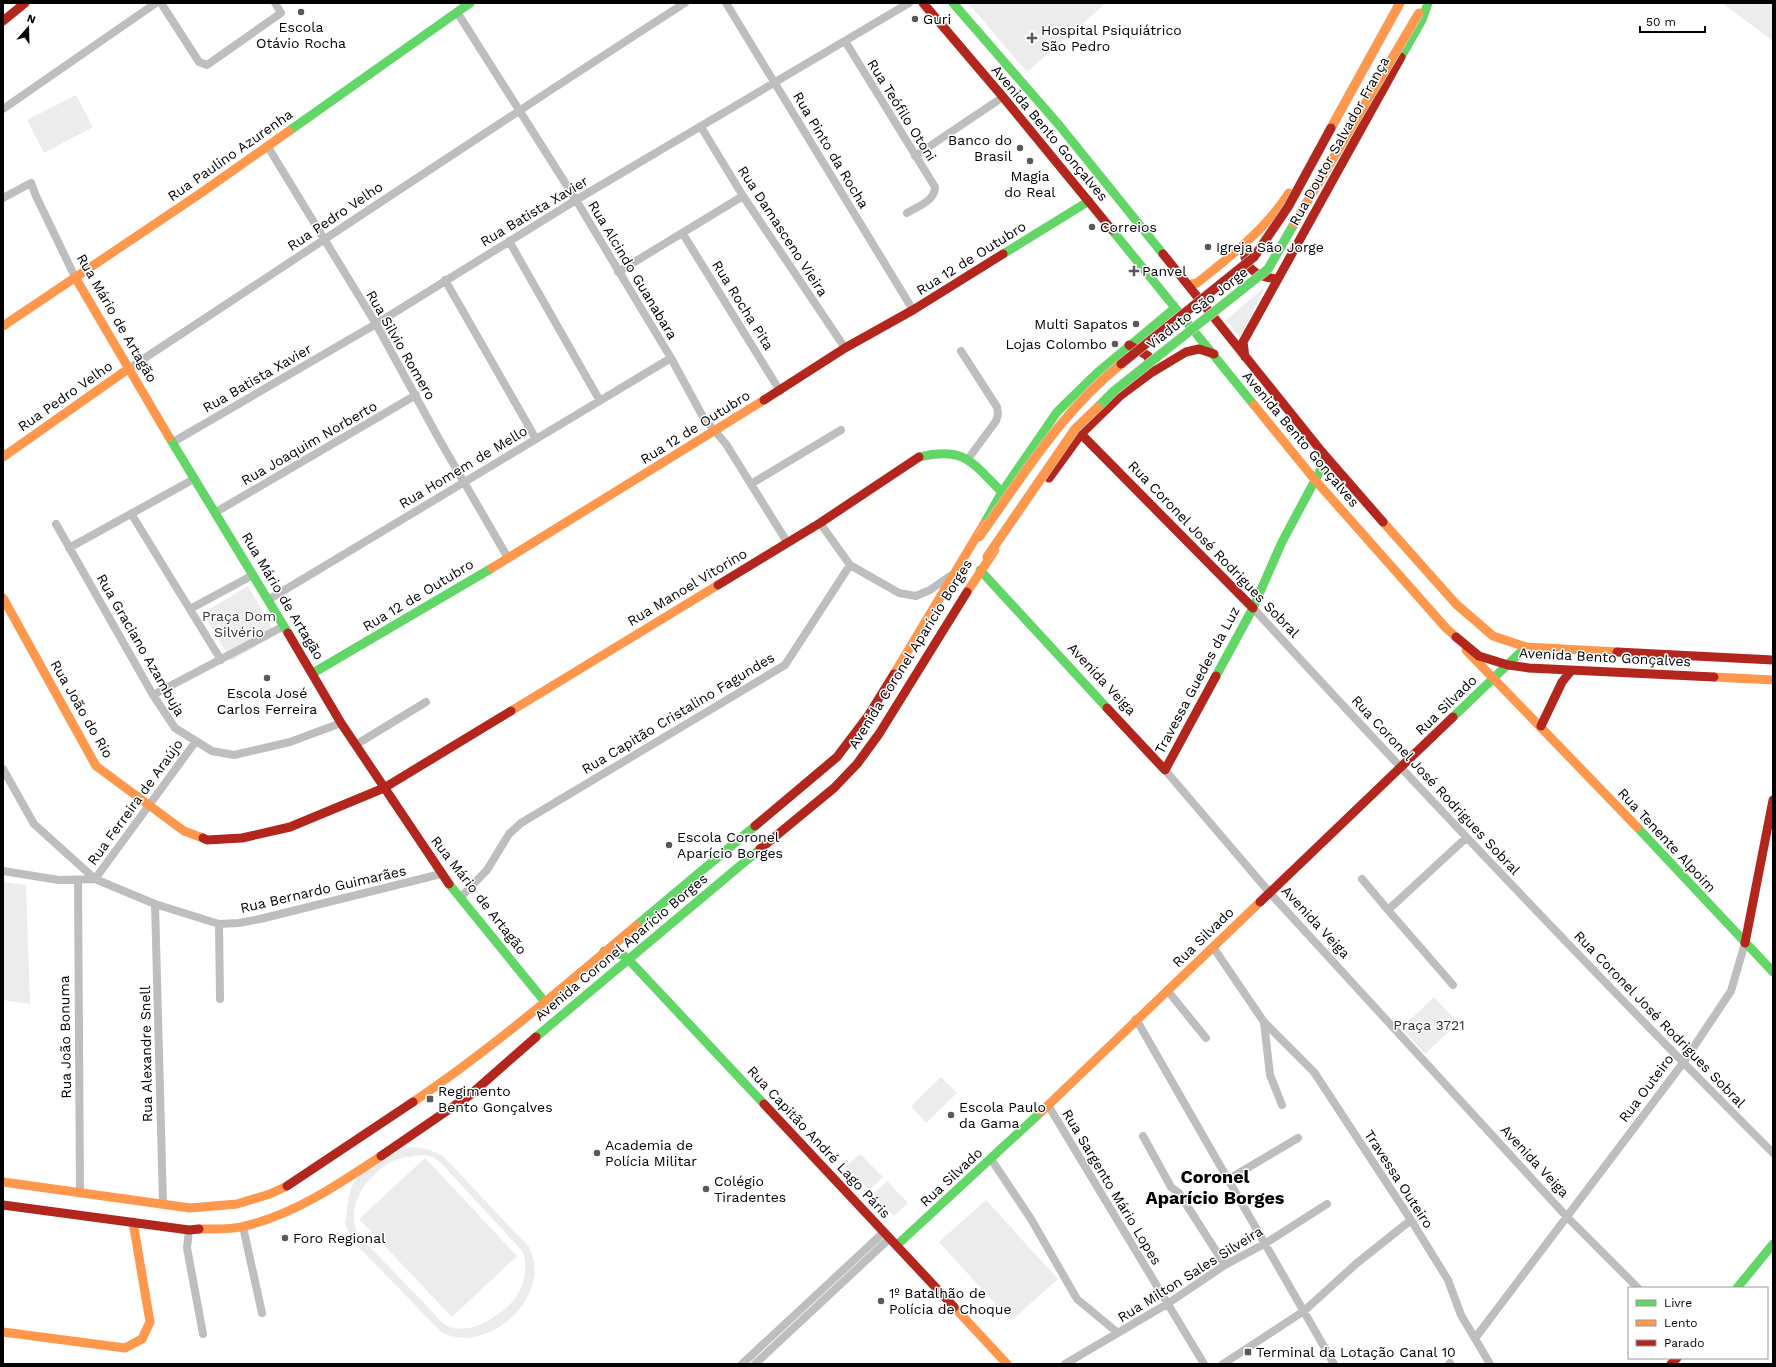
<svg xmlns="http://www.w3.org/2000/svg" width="1776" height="1367" font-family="'Work Sans',sans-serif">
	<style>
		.green { fill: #ececec; fill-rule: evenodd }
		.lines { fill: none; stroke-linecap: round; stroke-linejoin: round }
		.street { stroke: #bebebe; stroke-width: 8 }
		.fast { stroke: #63d668; stroke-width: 9 }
		.slow { stroke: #ff974d; stroke-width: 9 }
		.jam { stroke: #b3261e; stroke-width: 9 }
		.fast-bridge-casing { stroke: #dbdbdb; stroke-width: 10; stroke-linecap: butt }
		.slow-bridge-casing { stroke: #dbdbdb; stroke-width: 10; stroke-linecap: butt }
		.jam-bridge-casing { stroke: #dbdbdb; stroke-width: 10; stroke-linecap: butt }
		.fast-bridge { stroke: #63d668; stroke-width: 9 }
		.slow-bridge { stroke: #ff974d; stroke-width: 9 }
		.jam-bridge { stroke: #b3261e; stroke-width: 9 }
		.poi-dot { fill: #595959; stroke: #fff; stroke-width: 1.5 }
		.labels { text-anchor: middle; stroke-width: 3; stroke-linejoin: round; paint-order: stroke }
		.poi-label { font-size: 14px; fill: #000; stroke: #fff; text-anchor: start }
		.street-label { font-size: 14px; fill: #000; stroke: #fff }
		.park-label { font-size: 14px; fill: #333; stroke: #fff }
		.district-label { font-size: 18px; font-weight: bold; fill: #000; stroke: #fff }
	</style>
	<rect width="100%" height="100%" fill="#fff"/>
	<path class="green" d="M968,3H1106L1027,72Z
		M1722,3H1773V41Z
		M76,95L93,127L44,153L27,120Z
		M1265,287L1240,337L1226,320Z
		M248,586L276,635L231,661L203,613Z
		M3,882L26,885L30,1004L3,1000Z
		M1434,997L1458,1023L1425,1054L1401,1028Z
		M941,1077L957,1093L926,1123L911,1106Z
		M415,1147L430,1150L443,1156L529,1247C554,1294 491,1355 442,1333L353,1241L345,1224L349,1195L353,1184L362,1172L403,1148ZM423,1155L433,1157L442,1164L523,1252C529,1271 523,1294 507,1307C492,1320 467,1336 446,1325C439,1321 431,1310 425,1304C403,1281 381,1259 359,1236C357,1232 354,1226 354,1221C352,1196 371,1172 393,1161C402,1157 414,1156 423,1155Z
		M860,1154L883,1177L869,1190L846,1166Z
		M425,1158L517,1256L452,1317L359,1219Z
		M887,1181L908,1203L894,1216L873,1194Z
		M986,1200L1058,1279L1011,1321L939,1242Z"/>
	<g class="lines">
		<path class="street" d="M161,3L199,62L207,65L281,13L275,3
			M726,3L913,310
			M457,12L576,200L671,358L703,417L726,444L787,542
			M845,41L935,187C935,201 918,206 907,213
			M3,109L156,3
			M701,127L743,196L845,348
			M268,147L376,324L439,439L508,558
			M915,156L1003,97
			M3,198L31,183L36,196L75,277
			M683,234L780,391
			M509,241L600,401
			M618,272L743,196
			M445,280L536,439
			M961,351L997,407L998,414L996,421L968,459
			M128,369C314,247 498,123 685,3
			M173,442L376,324L576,200L909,3
			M751,484L841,430
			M216,512L416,395
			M132,515L221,660
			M820,523L850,565L899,593L916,596L930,590L950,576
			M56,524L153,695L175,728L212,751L234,755L290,742L341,723
			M69,548L194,479
			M268,600L671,358
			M1253,608C1423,793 1595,975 1773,1153
			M190,609L253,575
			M153,695L284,626
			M357,744L426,702
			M3,769L34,824L95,879
			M1165,770L1269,892L1567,1217L1638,1288
			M3,871L59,880L95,879L155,904L219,924L239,923L260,919L441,874
			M95,879L196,741
			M1362,879L1388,910
			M78,880L80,1193
			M460,898L487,870L509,834L521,823L785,665L850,565
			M155,904L163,1204
			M219,924L220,999
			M1213,947L1264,1022L1270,1075L1282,1105
			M1453,985L1388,910L1466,838
			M1167,990L1206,1038
			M1136,1019L1334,1364
			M1264,1022L1314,1072L1411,1220L1448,1280L1461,1315L1490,1364
			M1048,1105L1204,1364
			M1143,1136L1171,1187L1179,1193L1225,1265
			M991,1159L1031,1219L1077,1299L1118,1333
			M1229,1179L1298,1138
			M243,1227L262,1313
			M189,1230L187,1248L203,1334
			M1476,1337L1683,1063L1731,991L1745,943
			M742,1364L884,1232
			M755,1364L890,1238
			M1065,1364L1167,1304L1225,1265L1266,1243L1327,1204
			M1223,1364L1304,1311L1357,1263L1411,1220
			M1449,1364L1450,1363"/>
		<path class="fast" d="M953,3L1059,125L1163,254
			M1401,57L1422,20L1428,3
			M289,131L470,3
			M1112,230L1254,405
			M1003,254L1089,201
			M169,437L288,633
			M919,457C966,446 972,463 1002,492
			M984,524L1002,492L1057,412L1097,373L1175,308
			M980,570L1107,708
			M313,673L492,568
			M1216,676L1253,608L1282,542L1321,469L1322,452
			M1453,717L1526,647
			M1637,827L1773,972
			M449,884L545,1002
			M637,925L755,826
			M604,951L623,955L628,959L764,1104
			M536,1037L760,849
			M897,1245L1041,1112
			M1737,1288L1773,1244"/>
		<path class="slow" d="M75,277L169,437
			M1188,285L1197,283C1231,256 1265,230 1289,193
			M3,326L201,193L289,131
			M1254,405L1315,480L1446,628L1456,637
			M3,457L128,369
			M1383,522L1456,604L1493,636L1526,647L1617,652
			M492,568L764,400
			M967,592L995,550
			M3,598L96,766L184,831L203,838
			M1466,650L1637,827
			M894,674L984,524
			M1714,677L1773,680
			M511,711L718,585
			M413,1102C492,1049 564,986 637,925
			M1041,1112L1260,902
			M3,1182L190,1208L237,1204L270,1194L287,1186
			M199,1229C213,1229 230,1230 245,1226C295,1214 339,1184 381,1156
			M954,1307L1007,1364
			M3,1332L125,1348L142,1339L150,1322L133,1222"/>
		<path class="jam" d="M923,3L1003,97L1112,230
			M3,21L25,3
			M1244,253C1247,272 1260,277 1278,279
			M1163,254L1322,452L1383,522
			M1129,345L1148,356L1151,373
			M1245,357L1243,342L1401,57
			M764,400L845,348L913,310L1003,254
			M1081,434L1253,608
			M1049,478L1081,434L1120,396L1151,373L1186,352L1199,349L1214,354
			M718,585L820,523L919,457
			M288,633L341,723L449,884
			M1456,637L1479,656L1508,665L1529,668L1714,677
			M1617,652L1773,660
			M1107,708L1165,770L1216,676
			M1541,726L1562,682L1571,671
			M755,826L837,757L868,716L894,674
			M203,838L207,840L242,838L290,827L384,788L511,711
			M760,849L834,788L857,764L879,734L967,592
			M1260,902L1453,717
			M1745,943L1773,800
			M764,1104L954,1307
			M381,1156L470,1095L536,1037
			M287,1186L413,1102
			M3,1205L189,1230L199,1229
			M1671,1364L1677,1358"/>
		<defs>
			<path id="fast-bridge" d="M1098,407L1114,391L1268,269L1294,224"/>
			<path id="slow-bridge" d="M1331,128L1400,3
				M1294,224L1419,13
				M979,537C1023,476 1061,412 1121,364
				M987,557L1075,429L1098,407"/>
			<path id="jam-bridge" d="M1121,364L1254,257L1288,207L1331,128"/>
		</defs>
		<use href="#fast-bridge" class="fast-bridge-casing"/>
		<use href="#slow-bridge" class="slow-bridge-casing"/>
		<use href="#jam-bridge" class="jam-bridge-casing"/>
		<use href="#fast-bridge" class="fast-bridge"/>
		<use href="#slow-bridge" class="slow-bridge"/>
		<use href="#jam-bridge" class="jam-bridge"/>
	</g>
	<g class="poi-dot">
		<circle cx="301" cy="12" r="4"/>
		<circle cx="915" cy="19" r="4"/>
		<path d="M1030 32h4v4h4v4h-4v4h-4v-4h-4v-4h4z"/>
		<circle cx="1020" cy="148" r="4"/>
		<circle cx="1030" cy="161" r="4"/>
		<circle cx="1092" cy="227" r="4"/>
		<circle cx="1208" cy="247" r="4"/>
		<path d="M1132 265h4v4h4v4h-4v4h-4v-4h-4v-4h4z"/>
		<circle cx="1136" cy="324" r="4"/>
		<circle cx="1115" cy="344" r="4"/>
		<circle cx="267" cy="678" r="4"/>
		<circle cx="669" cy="845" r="4"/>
		<rect x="426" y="1095" width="8" height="8" rx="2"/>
		<circle cx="951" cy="1115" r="4"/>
		<circle cx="597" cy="1153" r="4"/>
		<circle cx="706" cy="1189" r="4"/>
		<circle cx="285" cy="1238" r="4"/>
		<circle cx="881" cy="1301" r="4"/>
		<rect x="1244" y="1348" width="8" height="8" rx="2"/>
	</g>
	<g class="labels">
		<g class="poi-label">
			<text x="923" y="24">Guri</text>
			<text x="301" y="32" text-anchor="middle">Escola<tspan x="301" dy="16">Otávio Rocha</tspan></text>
			<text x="1041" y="35">Hospital Psiquiátrico<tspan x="1041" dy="16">São Pedro</tspan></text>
			<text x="1012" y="145" text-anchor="end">Banco do<tspan x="1012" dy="16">Brasil</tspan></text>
			<text x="1030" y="181" text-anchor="middle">Magia<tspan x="1030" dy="16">do Real</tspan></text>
			<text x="1100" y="232">Correios</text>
			<text x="1216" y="252">Igreja São Jorge</text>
			<text x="1142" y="276">Panvel</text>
			<text x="1128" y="329" text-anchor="end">Multi Sapatos</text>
			<text x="1107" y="349" text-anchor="end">Lojas Colombo</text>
			<text x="267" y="698" text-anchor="middle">Escola José<tspan x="267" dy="16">Carlos Ferreira</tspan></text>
			<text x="677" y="842">Escola Coronel<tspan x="677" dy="16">Aparício Borges</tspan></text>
			<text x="438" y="1096">Regimento<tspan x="438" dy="16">Bento Gonçalves</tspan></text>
			<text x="959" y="1112">Escola Paulo<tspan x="959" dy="16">da Gama</tspan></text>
			<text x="605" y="1150">Academia de<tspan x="605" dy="16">Polícia Militar</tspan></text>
			<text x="714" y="1186">Colégio<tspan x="714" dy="16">Tiradentes</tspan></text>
			<text x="293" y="1243">Foro Regional</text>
			<text x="889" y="1298">1º Batalhão de<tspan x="889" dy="16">Polícia de Choque</tspan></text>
			<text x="1256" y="1357">Terminal da Lotação Canal 10</text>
		</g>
		<g class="street-label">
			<text transform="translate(902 110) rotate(58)" y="5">Rua Teófilo Otoni</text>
			<text transform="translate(1050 133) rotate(50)" y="5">Avenida Bento Gonçalves</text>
			<text transform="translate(1339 141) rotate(-61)" y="5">Rua Doutor Salvador França</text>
			<text transform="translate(831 150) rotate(59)" y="5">Rua Pinto da Rocha</text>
			<text transform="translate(230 155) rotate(-35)" y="5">Rua Paulino Azurenha</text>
			<text transform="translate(534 211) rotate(-31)" y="5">Rua Batista Xavier</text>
			<text transform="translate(335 216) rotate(-34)" y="5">Rua Pedro Velho</text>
			<text transform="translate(783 231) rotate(57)" y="5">Rua Damasceno Vieira</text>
			<text transform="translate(971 258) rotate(-32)" y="5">Rua 12 de Outubro</text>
			<text transform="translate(633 270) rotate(59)" y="5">Rua Alcindo Guanabara</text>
			<text transform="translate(743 305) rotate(58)" y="5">Rua Rocha Pita</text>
			<text transform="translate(1197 308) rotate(-38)" y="5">Viaduto São Jorge</text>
			<text transform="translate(117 318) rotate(60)" y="5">Rua Mário de Artagão</text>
			<text transform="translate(401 345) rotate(60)" y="5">Rua Silvio Romero</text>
			<text transform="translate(257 378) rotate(-30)" y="5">Rua Batista Xavier</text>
			<text transform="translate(65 396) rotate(-35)" y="5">Rua Pedro Velho</text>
			<text transform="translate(695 427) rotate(-32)" y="5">Rua 12 de Outubro</text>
			<text transform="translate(1301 439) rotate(50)" y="5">Avenida Bento Gonçalves</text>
			<text transform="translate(309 443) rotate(-30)" y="5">Rua Joaquim Norberto</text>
			<text transform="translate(463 467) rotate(-31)" y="5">Rua Homem de Mello</text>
			<text transform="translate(1214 549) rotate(46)" y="5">Rua Coronel José Rodrigues Sobral</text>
			<text transform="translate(687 587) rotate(-31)" y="5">Rua Manoel Vitorino</text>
			<text transform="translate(418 595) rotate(-31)" y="5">Rua 12 de Outubro</text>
			<text transform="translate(283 596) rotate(59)" y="5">Rua Mário de Artagão</text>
			<text transform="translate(141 645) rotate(60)" y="5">Rua Graciano Azambuja</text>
			<text transform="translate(910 654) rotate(-58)" y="5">Avenida Coronel Aparício Borges</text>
			<text transform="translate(1605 657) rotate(3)" y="5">Avenida Bento Gonçalves</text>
			<text transform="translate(1102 679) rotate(47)" y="5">Avenida Veiga</text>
			<text transform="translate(1197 680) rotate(-62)" y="5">Travessa Guedes da Luz</text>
			<text transform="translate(1446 705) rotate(-44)" y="5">Rua Silvado</text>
			<text transform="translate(82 709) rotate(60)" y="5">Rua João do Rio</text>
			<text transform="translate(678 713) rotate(-31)" y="5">Rua Capitão Cristalino Fagundes</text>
			<text transform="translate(1436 785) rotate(47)" y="5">Rua Coronel José Rodrigues Sobral</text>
			<text transform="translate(135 802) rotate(-54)" y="5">Rua Ferreira de Araújo</text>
			<text transform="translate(1667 840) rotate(47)" y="5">Rua Tenente Alpoim</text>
			<text transform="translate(323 889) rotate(-13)" y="5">Rua Bernardo Guimarães</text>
			<text transform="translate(479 895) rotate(52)" y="5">Rua Mário de Artagão</text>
			<text transform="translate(1316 922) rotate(47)" y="5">Avenida Veiga</text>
			<text transform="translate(1203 937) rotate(-44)" y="5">Rua Silvado</text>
			<text transform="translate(621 947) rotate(-40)" y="5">Avenida Coronel Aparício Borges</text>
			<text transform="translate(1660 1019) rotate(46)" y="5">Rua Coronel José Rodrigues Sobral</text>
			<text transform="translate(65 1037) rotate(-91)" y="5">Rua João Bonuma</text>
			<text transform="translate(146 1054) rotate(-91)" y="5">Rua Alexandre Snell</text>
			<text transform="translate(1646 1088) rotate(-53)" y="5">Rua Outeiro</text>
			<text transform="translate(819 1142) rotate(47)" y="5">Rua Capitão André Lago Páris</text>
			<text transform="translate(1535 1161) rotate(47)" y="5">Avenida Veiga</text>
			<text transform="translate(951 1177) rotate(-43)" y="5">Rua Silvado</text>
			<text transform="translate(1399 1179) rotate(57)" y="5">Travessa Outeiro</text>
			<text transform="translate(1112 1187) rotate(59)" y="5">Rua Sargento Mário Lopes</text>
			<text transform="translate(1190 1274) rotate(-32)" y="5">Rua Milton Sales Silveira</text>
		</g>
		<g class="park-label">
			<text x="239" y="621">Praça Dom<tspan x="239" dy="16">Silvério</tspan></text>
			<text x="1429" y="1030">Praça 3721</text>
		</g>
		<g class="district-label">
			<text x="1215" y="1183">Coronel<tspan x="1215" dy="21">Aparício Borges</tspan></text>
		</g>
	</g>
	<rect width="1776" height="1367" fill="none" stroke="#000000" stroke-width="8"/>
	<rect x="1628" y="1287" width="140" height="72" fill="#ffffff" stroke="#999999"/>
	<rect x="1636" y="1300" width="20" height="6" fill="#63d668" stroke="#999999"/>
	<text x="1664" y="1307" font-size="12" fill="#000000">Livre</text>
	<rect x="1636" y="1320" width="20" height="6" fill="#ff974d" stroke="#999999"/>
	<text x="1664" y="1327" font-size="12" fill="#000000">Lento</text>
	<rect x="1636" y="1340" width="20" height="6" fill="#b3261e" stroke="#999999"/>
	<text x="1664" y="1347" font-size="12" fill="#000000">Parado</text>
	<g transform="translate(28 28) rotate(20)" stroke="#ffffff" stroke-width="3" paint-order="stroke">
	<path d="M0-3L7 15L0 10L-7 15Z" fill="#000000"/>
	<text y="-6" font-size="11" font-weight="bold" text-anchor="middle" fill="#000000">N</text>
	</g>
	<path d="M1640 26v6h65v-6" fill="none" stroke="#000000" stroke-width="2"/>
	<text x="1646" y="26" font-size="12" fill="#000000" stroke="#ffffff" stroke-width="3" paint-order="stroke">50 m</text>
</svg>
